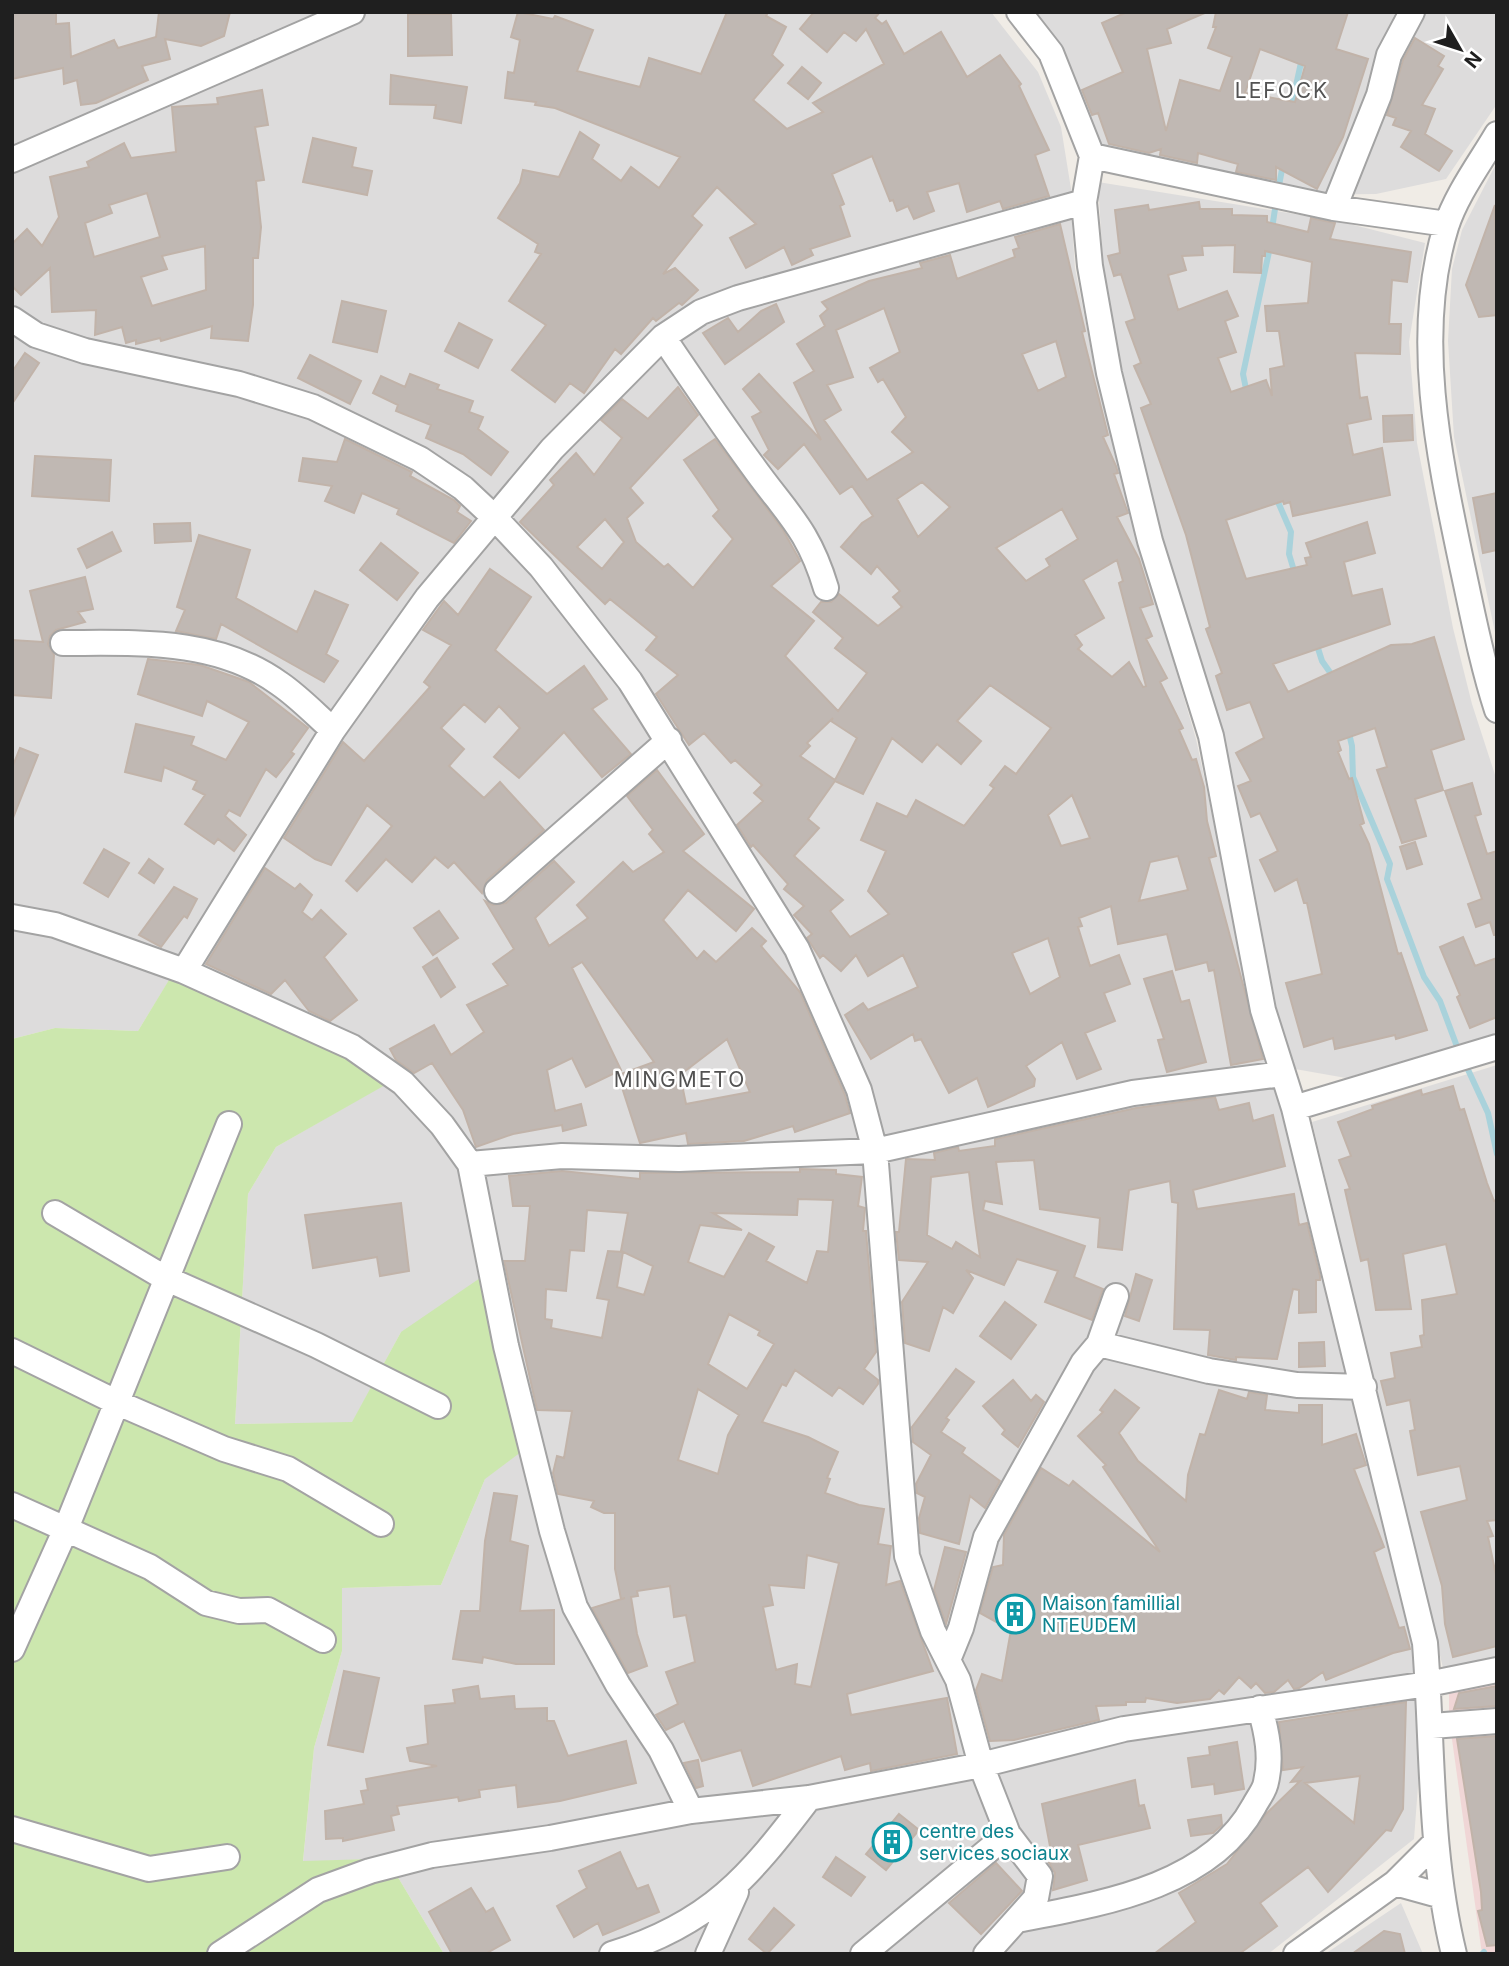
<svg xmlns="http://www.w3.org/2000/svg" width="1509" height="1966" font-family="Inter,sans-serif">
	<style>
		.residential { fill: #dddcdc }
		.commercial { fill: #f0d6d6 }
		.grass { fill: #cce7ae }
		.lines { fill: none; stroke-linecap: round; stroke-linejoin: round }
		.stream { stroke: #a9d2db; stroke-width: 6 }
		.building { fill: #c0b8b3; stroke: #c1b3a9; stroke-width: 2; fill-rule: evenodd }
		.minor-casing { stroke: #a3a3a3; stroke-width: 28 }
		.minor { stroke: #fff; stroke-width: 24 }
		.labels { text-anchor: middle; stroke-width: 5; stroke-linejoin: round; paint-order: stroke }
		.culture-label { font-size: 19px; fill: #0d838f; stroke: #fff; text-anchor: start }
		.neighbourhood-label { font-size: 21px; letter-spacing: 2px; fill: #525252; stroke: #fff }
	</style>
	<rect width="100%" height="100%" fill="#f0ece6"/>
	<path class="residential" d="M12,12H991L1038,72L1061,127L1072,195L696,304L336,708L138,1031L55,1028L12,1039Z
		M1015,12H1497V104L1446,179L1376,194L1288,195L1094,159Z
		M1497,162V642L1454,437L1448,341L1452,269L1462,230Z
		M1098,182L1338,221L1425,243L1409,342L1417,443L1453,628L1472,704L1497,781V1033L1346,1078L1295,1069L1276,1007L1223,732L1163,538L1122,370L1103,265Z
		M1071,210L1075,268L1096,375L1139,544L1196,739L1254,1011L1291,1144L1419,1675L924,1769L371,1859L303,1862L314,1748L342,1651V1588L441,1585L485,1479L401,1332L352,1423L235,1424L248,1194L276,1147L394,1079L180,974L435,601L561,454L670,343L705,320Z
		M1497,1065V1656L1443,1668L1312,1122Z
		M1418,1694L1420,1760L1414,1839L1268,1954H444L396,1874L434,1864L812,1807L1127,1738Z
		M1401,1903L1423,1954H1325Z"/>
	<path class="commercial" d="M1497,1680V1954H1482L1449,1718V1690Z"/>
	<path class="grass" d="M175,970L394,1080L276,1147L248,1194L235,1424L352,1422L401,1332L486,1274L525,1449L485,1479L441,1585L342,1588V1651L314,1748L303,1861L371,1859L396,1874L444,1954H12V1039L55,1028L138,1031Z"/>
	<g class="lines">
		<path class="stream" d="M1291,109L1302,58
			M1278,191L1283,164
			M1272,229L1276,202
			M1247,394L1243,374L1270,247
			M1275,495L1291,532L1289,554L1295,574
			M1316,642L1322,661L1334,678
			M1348,729L1352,746L1353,777L1390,864L1387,879L1424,977L1440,1001L1459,1052
			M1464,1061L1488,1113L1497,1154
			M1482,1954L1484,1952"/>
	</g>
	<path class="building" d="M12,12H56V24L69,23L71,57L114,40L118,48L156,37L159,12H230L224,36L201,46L165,39L170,59L142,66L148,80L96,103L81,105L77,80L64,84L63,68L12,79Z
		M518,12L553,19L555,16L593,30L577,71L640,87L649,58L701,74L727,12H768L766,16L786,27L772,55L783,65L753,100L787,129L823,112L813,103L884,64L866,29L856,41L844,32L827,52L800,29L814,12H880L875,18L882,24L886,21L904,54L941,32L967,77L1000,55L1021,84L1019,86L1049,150L1035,155L1049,196L1003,209L1000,201L967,212L959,183L927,192L934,211L914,219L908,206L897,211L893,200L890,201L872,156L832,174L844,204L840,206L850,236L810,249L813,255L792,265L784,247L746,268L730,238L756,224L717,187L692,216L702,225L663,274L675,268L698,290L682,305L679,303L656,321L653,318L621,354L615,349L584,393L570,383L555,402L512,370L546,325L509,301L541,254L535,252L538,244L498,218L520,183L523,170L559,177L580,132L599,145L592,159L621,181L631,167L659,188L680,157L555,108L535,105L536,102L505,98L508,72L514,73L520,40L511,37Z
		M1127,12H1207L1167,29L1171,43L1147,49L1166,131L1180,80L1220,91L1232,57L1208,48L1216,27H1213L1216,12H1348L1336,49L1368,59L1343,137L1317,189L1276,167V180L1236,172L1238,164L1198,153L1197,163L1160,155L1161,149L1149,153L1109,144L1098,113L1092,115L1082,90L1123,72L1102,23ZM1260,49L1305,66L1295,102L1245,93Z
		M408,14H451L452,55L408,56Z
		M1415,38L1444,56L1438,66L1443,69L1422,105L1435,109L1425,134L1452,151L1439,171L1401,147L1411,131L1393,125L1396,118L1387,115L1403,60Z
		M802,67L821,83L808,99L788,83Z
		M391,75L467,87L461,123L434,118L436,105L390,104Z
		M262,90L268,125L255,127L264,180L256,181L261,227L258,258H253V305L248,341L211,338L212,326L161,341L160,338L136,344V340L126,343L122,327L95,335L96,310L52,312L50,268L21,295L12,286V244L27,229L42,246L59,217L50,177L89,167L87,162L124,143L131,158L176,152L172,107L218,104L217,98ZM147,193L160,237L94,257L85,223L112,213L109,205ZM205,246L206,290L152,306L141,277L167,269L162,256Z
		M313,138L356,148L352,167L372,171L367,195L303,182Z
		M1199,202L1200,209H1232V215L1267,216V222L1308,232L1311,218L1335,223L1330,239L1411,252L1407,282L1392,280L1389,324H1401L1400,354L1355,353L1360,398L1367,397L1371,419L1347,424L1353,455L1382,448L1390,495L1293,516L1290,502L1284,504L1283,501L1226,520L1246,579L1307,565L1305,558L1311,557L1306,543L1367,522L1375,553L1344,562L1352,596L1382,589L1390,624L1273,664L1288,692L1391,645L1412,644L1434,637L1464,739L1431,750L1443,790L1415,799L1426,836L1402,843L1377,770L1387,767L1375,728L1338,741L1341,750L1338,752L1349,779L1352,778L1364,823L1360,825L1369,844L1398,954L1401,953L1427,1030L1396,1039L1395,1035L1335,1049L1333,1038L1304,1047L1286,983L1322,974L1307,903H1304L1297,879L1275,891L1260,860L1278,851L1260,813L1251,817L1238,786L1251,781L1236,753L1264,738L1250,702L1227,710L1216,676L1222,673L1206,629L1210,627L1186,535L1141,408L1151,404L1134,366L1141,363L1126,322L1135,319L1121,274L1114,276L1108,256L1120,253L1115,210L1148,205L1149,210ZM1235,245L1234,272L1261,273L1262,256H1265V251L1312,262L1308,303L1265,306L1267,331H1279L1284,366L1270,369L1272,396L1266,380L1231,392L1218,358L1236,352L1225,321L1238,316L1227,291L1178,310L1168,275L1186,270L1182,256L1203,255L1202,246Z
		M1495,205L1497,315L1479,317L1466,285Z
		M1060,224L1085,331L1082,332L1108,435L1103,437L1116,466L1118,473L1114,474L1128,513L1117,517L1139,559L1153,604L1140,608L1152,636L1146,639L1167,678L1160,682L1183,728L1179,730L1192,760L1196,759L1204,787L1207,821L1216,856L1209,858L1263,1059L1231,1065L1214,970L1209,971L1207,962L1176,970L1167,934L1118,944L1111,906L1079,918L1082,926L1078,927L1090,966L1119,955L1130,984L1104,993L1115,1021L1085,1033L1101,1069L1077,1079L1062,1042L1026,1066L1035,1079L1034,1086L988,1107L977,1078L949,1093L921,1039L915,1041L913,1034L871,1059L845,1015L863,1003L868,1010L918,987L903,955L868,976L856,955L841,971L823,955L820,958L807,938L812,934L794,915L804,906L784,889L788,884L753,845L751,847L737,825L763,801L754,793L762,785L735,760L731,763L704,733L689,745L656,694L678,675L646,650L657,637L610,599L605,604L520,522L554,485L550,480L576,453L594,475L622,438L601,420L622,399L648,419L678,387L698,415L630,488L643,503L627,518L636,542L664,567L668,564L693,588L733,539L713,516L719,510L684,460L715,439L783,530L798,557L800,561L771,586L814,621L785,656L838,711L867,673L835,648L843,638L813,612L821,602H831L839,594L878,626L902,607L893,597L900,591L877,566L871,574L841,547L862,523L873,516L852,486L840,494L804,444L778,469L764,455L769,450L752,417L761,412L743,389L759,374L821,440L794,383L814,371L797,344L825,326L820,316L828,309L822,302L869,281L922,268L920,263L950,255L957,279L1015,257L1013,250L1019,248L1015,237ZM884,308L900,352L870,368L878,382L883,379L906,417L892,432L913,452L867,480L824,420L841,410L827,385L853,377L836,330ZM1056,341L1066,377L1038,391L1022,354ZM922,482L950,507L918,537L897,499ZM1062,509L1078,539L1046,559L1050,566L1026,581L996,548ZM605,519L624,542L602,569L577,547ZM1117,560L1123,581L1119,583L1146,686L1143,687L1129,662L1112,677L1078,649L1082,645L1075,635L1104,618L1083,580ZM990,685L1051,728L1016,774L1005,766L990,785L994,788L964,826L916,800L907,817L877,803L861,840L886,851L868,891L889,914L850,937L830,911L843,900L794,856L819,828L808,819L835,781L863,794L892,738L922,762L937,744L961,764L981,741L957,721ZM833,718L831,721L857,738L835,780L800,756L810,746L807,743ZM1072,795L1090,838L1061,846L1048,815ZM1178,856L1188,890L1139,901L1150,862ZM1048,938L1060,977L1030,994L1012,953Z
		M342,301L386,311L377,352L333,342Z
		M776,304L784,322L725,364L703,333L728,318L738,332L761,311Z
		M459,323L492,340L478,368L445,351Z
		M25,353L39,363L12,404V372Z
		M310,355L361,381L350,404L298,378Z
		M410,374L439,385L437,389L473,401L469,412L483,417L478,429L508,452L491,475L463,454L426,438L431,425L396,411L398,405L373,393L381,376L405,387Z
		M1412,415L1413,440L1384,442L1383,416Z
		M345,439L412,472L410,476L454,500L460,506L457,512L471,521L468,525L454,543L397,514L399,509L362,493L354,513L325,501L332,486L299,481L303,458L337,462Z
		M35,456L111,460L109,501L32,496Z
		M1497,493V550L1483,553L1473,498Z
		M190,523L191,541L155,543L154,524Z
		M112,532L121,551L87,568L78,549Z
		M199,535L250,550L236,598L297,632L315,591L348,605L326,654L338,661L324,682L221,624L216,639L176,631L185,610L177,607Z
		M381,543L418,573L397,600L360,570Z
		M490,569L531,597L495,650L547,694L584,666L607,699L592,709L631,754L602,777L564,732L519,778L494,757L520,728L499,706L485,722L464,704L441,728L464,749L449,766L484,798L500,782L544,830L487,880L482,893L454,862L448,868L435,857L412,882L386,859L357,891L346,881L392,826L367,805L331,865L315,859L284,838L343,742L364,761L430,687L424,682L451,645L423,630L444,601L458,615Z
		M85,577L93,609L78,612L85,622L56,630L50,636L48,644L54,655L51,698L12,695V640L43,642L30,591Z
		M148,659L200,665L249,682L308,728L291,752L294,754L276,777L266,769L240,816L229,810L225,816L246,835L234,851L218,839L214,844L185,824L205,795L193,789L197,781L164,767L161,781L125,772L136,724L194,737L191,745L226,760L249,722L207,701L202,716L138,694Z
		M20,748L38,755L13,818L12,768Z
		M657,770L704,834L683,851L754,909L736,931L688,890L663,920L697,959L704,951L716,962L752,928L766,941L761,946L800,992L845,1095L850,1113L795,1132L793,1126L744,1141L688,1144L686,1133L640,1143L618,1075L654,1062L582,962L572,968L621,1070L586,1087L572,1058L547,1070L555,1111L581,1104L586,1125L563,1131L562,1125L513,1134L476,1147L463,1110L432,1063L414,1073L396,1060L390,1049L434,1025L451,1055L484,1032L467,1005L508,985L493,964L514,949L485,901L493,905L506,903L554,861L574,882L535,918L549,946L588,918L577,905L623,862L633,872L664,852L649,834L653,830L627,796ZM727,1039L750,1092L686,1104L680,1075Z
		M1472,783L1481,814L1475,816L1487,854L1497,851V935H1494L1490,922L1476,927L1468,904L1482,899L1445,791Z
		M1415,842L1422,864L1407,869L1400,847Z
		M104,849L129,863L108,897L84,883Z
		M149,859L163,869L154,883L139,873Z
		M265,868L295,889L300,884L312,895L302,912L312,920L321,910L346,934L324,957L357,1000L330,1021L309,1011L285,980L271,994L206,964Z
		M174,887L197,899L187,918L184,916L161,947L139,935Z
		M439,911L458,938L433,955L414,928Z
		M1463,937L1475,966L1497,958V1017L1470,1028L1457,997L1460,995L1440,947Z
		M437,958L455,987L441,997L423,967Z
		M1172,971L1181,1002L1189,1000L1206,1062L1167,1072L1158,1040L1164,1039L1144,979Z
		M1453,1086L1460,1110L1464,1109L1487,1183L1494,1201L1497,1200V1520L1487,1521L1493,1536L1488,1537L1497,1580V1646L1453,1657L1445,1624L1442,1586L1421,1512L1467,1500L1460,1466L1418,1475L1410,1431L1415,1430L1410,1400L1387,1405L1381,1381L1395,1378L1391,1353L1422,1347L1420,1336L1424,1335L1422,1300L1457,1294L1446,1244L1403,1254L1411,1309L1376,1310L1368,1259L1361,1261L1345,1190L1350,1189L1339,1160L1351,1156L1338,1122L1373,1109L1372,1106L1421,1090L1422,1095Z
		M1215,1097L1219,1110L1249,1103L1253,1121L1273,1115L1285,1166L1193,1190L1197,1209L1294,1194L1299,1225L1307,1223L1320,1276V1280H1316V1312L1299,1313V1290L1293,1289L1277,1359L1236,1357V1360L1208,1355L1210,1330L1174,1329L1178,1203L1172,1202L1170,1181L1129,1190L1122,1250L1098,1247L1100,1218L1040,1209L1034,1160L996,1162L1002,1204L985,1201L983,1210L1085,1246L1074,1277L1103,1289L1092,1320L1045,1302L1058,1271L1017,1259L1004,1285L966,1270L973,1278L953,1313L943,1307L929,1351L905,1343L902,1302L928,1262L899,1260L896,1232H899L906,1159L935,1160L934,1153L958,1147L959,1151L995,1146V1139L1136,1108ZM969,1172L973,1206L980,1257L956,1242L952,1249L927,1235L931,1177Z
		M800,1169L836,1170V1174L862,1177L858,1206L865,1208L863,1231H866L876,1352L864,1369L878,1380V1384L863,1404L839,1387L832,1396L795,1370L786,1386L782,1384L762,1422L808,1437L838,1452L827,1478L830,1479L825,1493L859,1505L884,1509L878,1544L891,1546L886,1585L900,1581L933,1671L847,1694L851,1715L947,1698L957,1754L871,1771L870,1763L845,1770L841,1756L753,1786L741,1750L702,1761L684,1721L666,1730L656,1715L678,1704L666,1672L695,1662L686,1615L674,1617L670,1586L637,1591L638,1596L631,1597L637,1634L647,1666L628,1673L592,1608L625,1598L621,1599L615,1569V1513H604L591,1507L594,1501L558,1494L553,1473L557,1456L564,1458L572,1411L537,1410L504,1261H525L530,1206H513L509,1176L562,1171L640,1179V1173L800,1172ZM798,1199L833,1200L828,1252L817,1251L807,1283L766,1261L774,1247L749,1233L724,1277L688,1262L700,1225L742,1230L713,1213L797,1215ZM587,1210L628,1213L621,1251L653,1266L644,1295L617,1287L623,1252L608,1251L597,1298L609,1300L602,1338L551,1328L552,1320L545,1319L546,1289L566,1291L570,1250L584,1251ZM729,1314L760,1331L758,1335L774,1344L747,1389L708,1364ZM698,1389L739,1415L728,1435L718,1474L678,1460ZM807,1555L839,1563L811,1687L795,1684L797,1664L776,1670L763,1607L773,1605L769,1585L804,1588Z
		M401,1203L409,1271L380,1276L377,1257L313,1268L305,1215Z
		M1136,1274L1152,1280L1139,1321L1125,1316Z
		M1005,1302L1036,1325L1011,1359L980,1336Z
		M1324,1342L1325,1366L1299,1367V1343Z
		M956,1369L974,1382L946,1418L949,1420L941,1432L965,1448L962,1453L1000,1481L985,1508L970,1496L959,1544L920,1533L919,1518L925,1497L917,1493L916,1484L931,1455L913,1442L912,1427Z
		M1013,1380L1031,1401L1036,1395L1044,1402L1018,1447L1002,1434L1005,1430L983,1406Z
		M1115,1390L1139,1408L1119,1433L1138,1461L1186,1501L1188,1475L1200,1434L1205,1435L1219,1390L1247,1399L1249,1392L1267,1395L1265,1410L1299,1413V1405H1322V1445L1356,1434L1366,1465L1354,1469L1384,1547L1374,1552L1399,1628L1404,1627L1410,1649L1393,1653L1326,1680L1323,1672L1299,1688L1294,1689L1288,1680L1274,1692L1265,1693L1256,1683L1251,1688L1239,1677L1224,1694L1219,1690L1210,1699L1177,1703L1146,1698L1145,1702H1126V1705L1096,1706L1099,1720L1014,1740L990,1741L976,1690L982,1674L1002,1681L1011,1630L980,1613L993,1567L1003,1565L1004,1535L1041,1468L1069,1486L1073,1481L1160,1552L1103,1467L1106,1465L1078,1436L1103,1412L1100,1410Z
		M494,1493L517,1496L510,1541L528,1546L520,1611L554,1610V1664H516L483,1657L482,1663L453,1659L461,1611H480L485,1541Z
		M945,1547L966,1552L946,1624L934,1590Z
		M344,1671L379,1678L363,1752L328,1745Z
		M478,1686L480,1699L514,1696L515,1709L547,1708V1721H554L568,1756L626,1741L636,1783L560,1801L518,1807L516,1785L479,1790L480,1797L459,1801L458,1797L397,1806L399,1814L391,1816L394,1830L343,1841V1838L326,1839L325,1811L364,1804L361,1791L368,1790L366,1779L437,1766L410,1761L407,1748L428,1744L425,1706L455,1703L453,1690Z
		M1497,1686V1706L1454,1709L1459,1693Z
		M1406,1702L1403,1809L1391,1831L1386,1830L1328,1892L1308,1867L1260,1903L1277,1926L1239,1954H1154L1196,1922L1179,1893L1227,1864L1266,1814L1300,1781L1291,1782L1303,1767L1283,1770L1279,1722ZM1360,1776L1354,1823L1305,1783Z
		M1497,1736V1945L1487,1946L1478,1911L1482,1910L1481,1892L1457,1739Z
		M1237,1742L1244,1789L1215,1794L1214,1784L1192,1787L1188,1758L1210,1755L1209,1747Z
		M698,1760L703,1786L696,1788L684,1763Z
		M1135,1780L1139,1806L1144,1805L1150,1828L1078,1845L1087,1880L1053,1890L1055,1873L1049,1863L1053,1862L1042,1804Z
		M899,1814L919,1830L886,1870L866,1854Z
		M1221,1815L1222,1825L1213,1833L1191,1836L1188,1820Z
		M620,1852L637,1889L648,1885L659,1912L603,1935L598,1923L574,1937L557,1906L587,1888L579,1871Z
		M836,1857L865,1877L851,1896L823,1877Z
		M996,1863L1022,1891L981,1934L949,1903Z
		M471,1888L486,1912L493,1908L510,1940L485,1954H452L429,1912Z
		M774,1908L794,1925L767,1954L749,1939Z
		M1384,1931L1400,1934L1405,1954H1352Z"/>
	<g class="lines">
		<defs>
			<path id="minor" d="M1019,12L1051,53L1092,156L1084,202L1090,266L1109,373L1150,541L1211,736L1263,1010L1294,1108
				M1497,134C1480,163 1456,195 1446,227C1412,337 1440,461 1463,570C1473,616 1482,664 1497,710
				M1092,156L1334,208L1447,224
				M12,160L352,12
				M1334,208L1379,95L1389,55L1412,12
				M12,319L36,335L85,351L239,384L313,407L420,459L463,488L495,518L541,567L630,681L797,949L859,1090L875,1151L907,1556L933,1631L958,1680L981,1765L1008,1834L1040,1876L1036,1898L986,1954
				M663,337C692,380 721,423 752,465C786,513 808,528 826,588
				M63,643C138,643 217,638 280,684C299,697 316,715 333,730
				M497,891L669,740
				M12,917L55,925L184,971L352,1047L403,1083L442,1125L470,1164L506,1346L552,1531L575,1607L618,1685L661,1750L691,1811
				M184,971L333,730L427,598L552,449L663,337L701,312L738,298L1084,202
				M470,1164L562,1156L679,1159L875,1151L1133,1093L1282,1074
				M55,1213L165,1278L316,1345L438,1406
				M1099,1344L1209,1371L1297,1385L1364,1387
				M12,1351L118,1403L224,1449L288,1469L381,1524
				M12,1505L150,1567L206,1603L239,1611L268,1610L323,1640
				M12,1649L65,1531L229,1124
				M948,1660L961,1628L986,1537L1083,1363L1099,1344L1116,1296
				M1432,1726L1497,1721
				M12,1829L149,1869L227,1857
				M1395,1883L1442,1896
				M1017,1920C1100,1904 1210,1887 1254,1806C1258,1798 1265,1790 1266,1782C1272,1757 1267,1733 1260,1708
				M220,1954L318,1890L370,1871L432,1855L550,1838L691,1811L809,1798L981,1765L1124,1729L1428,1684L1497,1670
				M612,1954C710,1924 749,1877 809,1798
				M708,1954L736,1892
				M863,1954L1008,1834
				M1296,1954L1395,1883L1435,1843
				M1454,1954C1429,1852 1433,1747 1425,1643L1294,1108L1497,1047"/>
		</defs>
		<use href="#minor" class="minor-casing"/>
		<use href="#minor" class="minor"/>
	</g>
	<defs>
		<symbol id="building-ring" viewBox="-11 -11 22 22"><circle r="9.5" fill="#fff" stroke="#0f9aa8" stroke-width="1.5"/><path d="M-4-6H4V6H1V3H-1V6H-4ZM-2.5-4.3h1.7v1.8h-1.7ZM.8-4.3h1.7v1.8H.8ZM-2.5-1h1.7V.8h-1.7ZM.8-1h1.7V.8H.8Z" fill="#0f9aa8"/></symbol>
	</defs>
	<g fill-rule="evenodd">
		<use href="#building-ring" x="993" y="1592" width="44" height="44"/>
		<use href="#building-ring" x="870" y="1820" width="44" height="44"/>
	</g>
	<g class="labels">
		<g class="culture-label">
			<text x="1042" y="1610">Maison famillial<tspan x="1042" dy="22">NTEUDEM</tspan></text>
			<text x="919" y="1838">centre des<tspan x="919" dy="22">services sociaux</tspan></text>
		</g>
		<g class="neighbourhood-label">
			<text x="1282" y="98">LEFOCK</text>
			<text x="680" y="1087">MINGMETO</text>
		</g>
	</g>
	<rect width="1509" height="1966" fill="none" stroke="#1f1f1f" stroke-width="28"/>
	<g transform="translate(1460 49) rotate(129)" stroke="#ffffff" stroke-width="5" paint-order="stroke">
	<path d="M0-5L12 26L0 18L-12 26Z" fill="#1f1f1f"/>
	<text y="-10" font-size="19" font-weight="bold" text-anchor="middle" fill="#1f1f1f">N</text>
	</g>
</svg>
